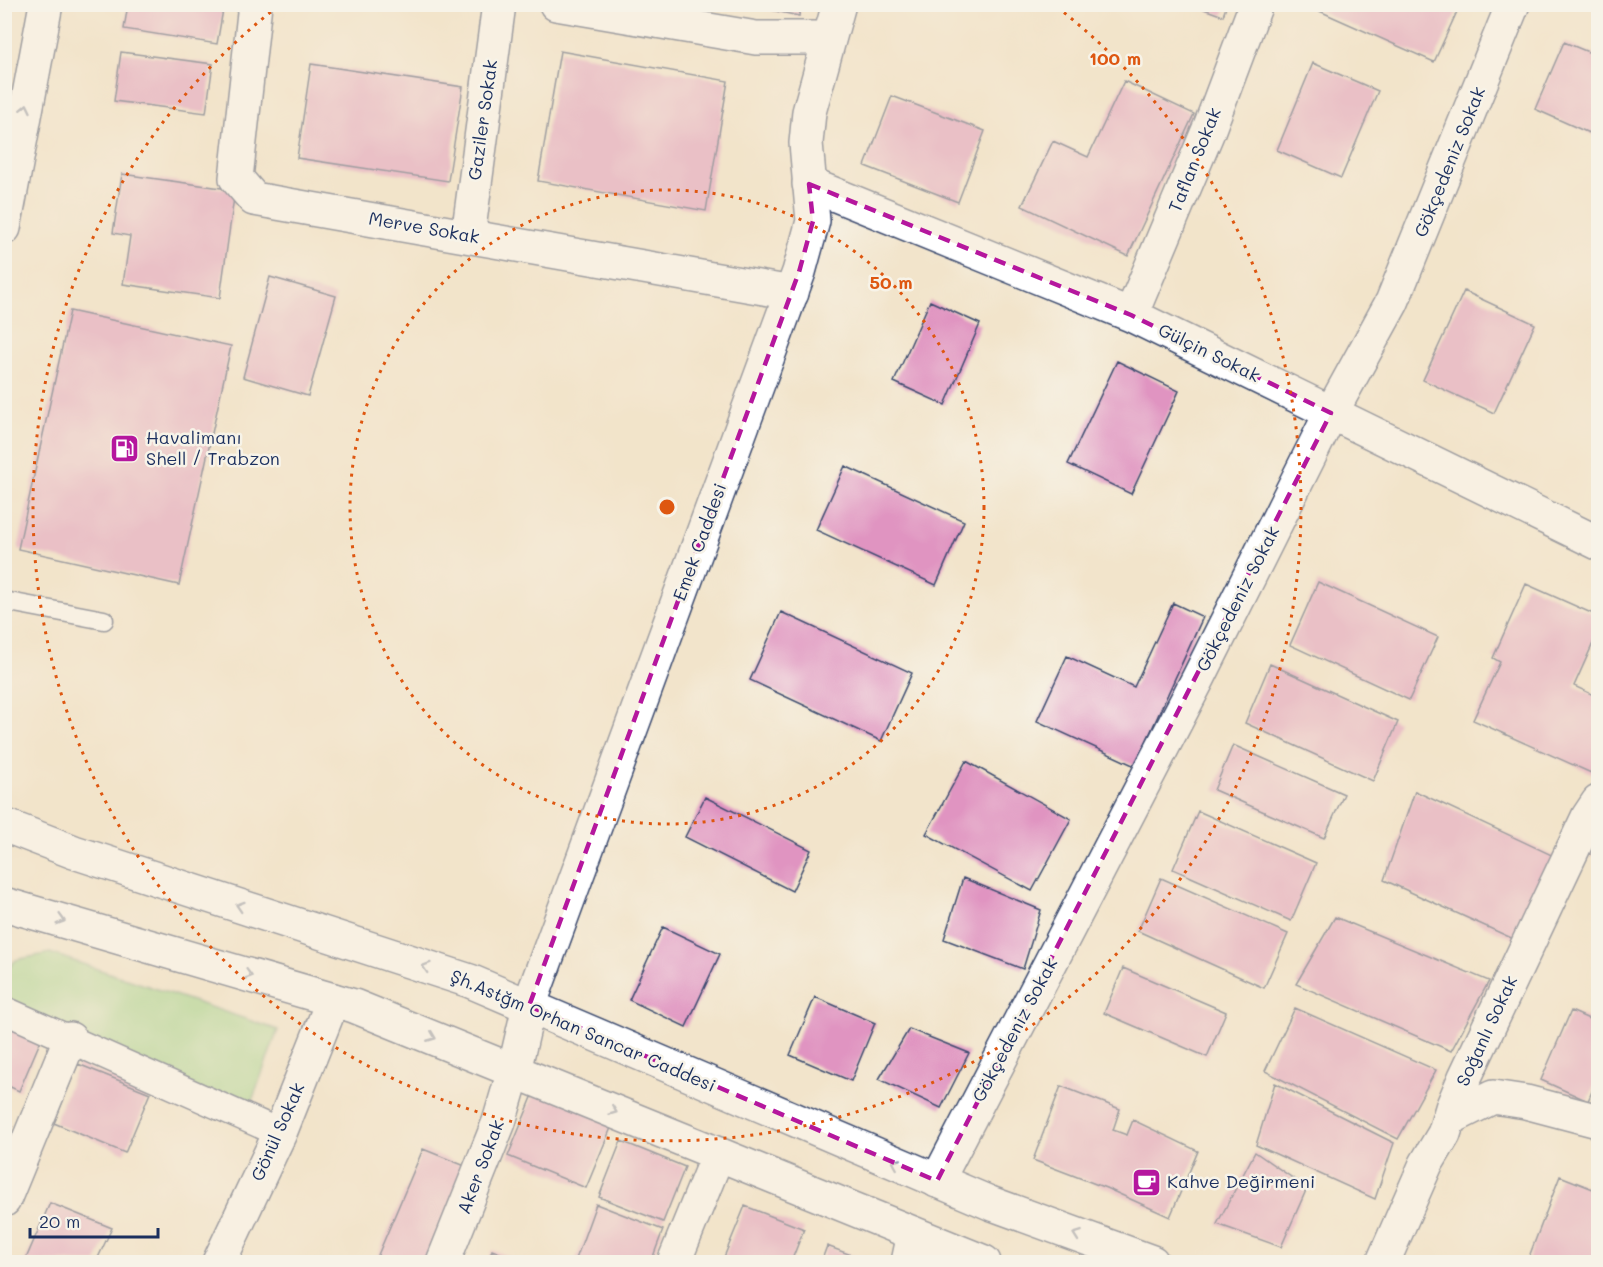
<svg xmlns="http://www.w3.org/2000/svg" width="1603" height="1267" font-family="Mali,sans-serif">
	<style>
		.green { fill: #99d386; stroke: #5a8172; stroke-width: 1.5 }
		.building { fill: #e094c1 }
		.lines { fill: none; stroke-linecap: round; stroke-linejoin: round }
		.service-casing { stroke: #3b4a6e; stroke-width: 21 }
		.pedestrian-casing { stroke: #3b4a6e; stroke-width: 30 }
		.minor-casing { stroke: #3b4a6e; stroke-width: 36 }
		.tertiary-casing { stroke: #3b4a6e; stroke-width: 36 }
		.secondary-casing { stroke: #3b4a6e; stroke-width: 36 }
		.trunk-casing { stroke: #3b4a6e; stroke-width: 36 }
		.service { stroke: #fff; stroke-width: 18 }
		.pedestrian { stroke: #fff; stroke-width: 27 }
		.minor { stroke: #fff; stroke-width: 33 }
		.tertiary { stroke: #fff; stroke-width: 33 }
		.secondary { stroke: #fff; stroke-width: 33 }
		.trunk { stroke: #fff; stroke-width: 33 }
		.oneway { stroke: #8d97ae }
		.marked { fill: none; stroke: #b5179e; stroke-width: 4.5; stroke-dasharray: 12 8; stroke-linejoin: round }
		.ring { fill: none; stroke: #de5710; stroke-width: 3; stroke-dasharray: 3 6 }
		.labels { text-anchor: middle; stroke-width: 5; stroke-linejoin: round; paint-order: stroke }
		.street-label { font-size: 18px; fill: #1b2f5e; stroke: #f7f3e8 }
		.poi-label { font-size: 18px; fill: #1b2f5e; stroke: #f7f3e8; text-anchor: start }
		.centre { fill: #de5710; stroke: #f7f3e8; stroke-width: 3 }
		.ring-label { font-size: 18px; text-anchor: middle; font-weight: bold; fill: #de5710; stroke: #f7f3e8; stroke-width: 5; stroke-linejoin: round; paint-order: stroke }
	</style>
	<rect width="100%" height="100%" fill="#f7f3e8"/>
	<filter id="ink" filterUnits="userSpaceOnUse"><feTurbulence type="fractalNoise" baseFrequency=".0167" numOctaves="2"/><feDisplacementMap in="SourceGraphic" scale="12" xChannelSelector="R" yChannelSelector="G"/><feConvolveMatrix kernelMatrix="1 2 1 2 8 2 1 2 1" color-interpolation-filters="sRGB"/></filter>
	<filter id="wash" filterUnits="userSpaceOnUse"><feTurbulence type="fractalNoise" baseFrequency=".008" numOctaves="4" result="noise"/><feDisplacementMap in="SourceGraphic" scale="24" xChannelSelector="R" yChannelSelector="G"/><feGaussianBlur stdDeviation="1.35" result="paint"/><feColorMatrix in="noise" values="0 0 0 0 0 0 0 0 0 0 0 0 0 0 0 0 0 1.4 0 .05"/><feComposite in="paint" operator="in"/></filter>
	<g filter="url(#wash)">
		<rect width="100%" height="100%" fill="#f2e4cb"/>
		<path class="green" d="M50,953L278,1030L246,1117L5,1010V971L16,960Z"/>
		<g id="blocks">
			<path class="building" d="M128,4H224L217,44L124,29Z
				M743,4H801L799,16Z
				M1190,4H1227L1223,16Z
				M1306,5H1460L1434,62Z
				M1564,42L1598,56V137L1535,109Z
				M560,51L728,81L706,211L538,181Z
				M121,52L213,64L206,113L114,101Z
				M1313,63L1378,91L1341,178L1277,150Z
				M311,64L463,87L448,181L297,158Z
				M1124,81L1194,114L1128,256L1022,206L1053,141L1088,157Z
				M892,96L985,131L958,202L865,166Z
				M122,174L235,190L220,298L123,284L130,236L113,233Z
				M270,277L336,296L308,396L243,377Z
				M1464,291L1535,324L1494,413L1423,380Z
				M930,301L980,324L945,405L894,382Z
				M70,311L231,346L179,585L18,549Z
				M1117,361L1179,391L1131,494L1068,464Z
				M845,466L964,521L936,585L816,530Z
				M1318,582L1438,637L1409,700L1290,645Z
				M1526,584L1598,616V632L1574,686L1598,697V776L1473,720L1500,662L1493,658Z
				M1173,603L1203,617L1135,766L1037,721L1067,656L1134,687Z
				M781,612L912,673L881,741L750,680Z
				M1270,664L1398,722L1373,781L1245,723Z
				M1233,745L1344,794L1324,838L1214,790Z
				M966,761L1071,819L1032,891L926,834Z
				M1415,791L1558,858L1518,941L1384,880Z
				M705,797L811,850L792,891L685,837Z
				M1198,811L1316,863L1291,921L1173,869Z
				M1598,841V858L1592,855Z
				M963,878L1041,910L1023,969L944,939Z
				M1161,878L1288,934L1264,988L1138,931Z
				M1335,917L1489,981L1451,1051L1296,984Z
				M663,927L720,954L686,1027L629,1000Z
				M1123,968L1226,1012L1207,1057L1104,1013Z
				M815,997L875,1023L851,1081L790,1055Z
				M1295,1008L1436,1070L1398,1139L1265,1071Z
				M1571,1011L1598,1023V1077L1588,1101L1541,1080Z
				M4,1019L43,1035L19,1091L4,1084Z
				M909,1029L969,1053L941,1108L879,1079Z
				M78,1064L150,1093L125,1153L54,1123Z
				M1275,1083L1394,1143L1375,1199L1256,1145Z
				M1061,1086L1120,1109L1113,1130L1127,1135L1133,1120L1198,1151L1170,1217L1106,1188L1033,1160Z
				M535,1090L613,1123L586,1188L508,1156Z
				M621,1141L685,1167L663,1222L599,1197Z
				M423,1149L470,1168L433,1262H375Z
				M1255,1152L1307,1188L1281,1247L1217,1224Z
				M1560,1176L1598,1191V1262H1527Z
				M50,1203L112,1228L96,1262L25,1261Z
				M596,1204L663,1230L651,1262H575Z
				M745,1206L804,1229L791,1262H722Z
				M827,1246L870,1262H821Z
				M492,1250L522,1262H487Z"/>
		</g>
	</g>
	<g filter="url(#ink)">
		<use href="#blocks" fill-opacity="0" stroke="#3b4a6e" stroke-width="1.5"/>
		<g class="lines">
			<defs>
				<path id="service" d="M4,601L104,620"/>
				<path id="pedestrian" d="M4,1010L280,1133"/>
				<path id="minor" d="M255,4L236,178L254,199L792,293
					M556,4L756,38H829
					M809,184L1131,315L1598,543
					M468,236L499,4
					M1131,315L1209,129L1256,4
					M1449,1119L1493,1097L1526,1102L1598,1121
					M937,1181L1198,679L1331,413L1392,302L1513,4
					M4,1200L70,1039
					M219,1262L280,1133L333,1000
					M443,1262L499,1122L514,1071
					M674,1262L718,1154
					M908,1262L914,1234
					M1383,1262L1426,1164L1444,1134L1452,1108L1465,1077L1588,817L1598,802"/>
				<path id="tertiary" d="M514,1071L529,1006L799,272L813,221L806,143L809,112L839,4"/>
				<path id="secondary" d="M4,825L74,852L470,981L990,1203L1152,1262
					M4,904L354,1006L984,1262"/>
				<path id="trunk" d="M4,228L46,4"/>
			</defs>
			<use href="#service" class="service-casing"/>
			<use href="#pedestrian" class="pedestrian-casing"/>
			<use href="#minor" class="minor-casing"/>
			<use href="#tertiary" class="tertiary-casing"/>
			<use href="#secondary" class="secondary-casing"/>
			<use href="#trunk" class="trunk-casing"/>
			<use href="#service" class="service"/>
			<use href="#pedestrian" class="pedestrian"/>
			<use href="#minor" class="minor"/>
			<use href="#tertiary" class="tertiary"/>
			<use href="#secondary" class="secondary"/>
			<use href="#trunk" class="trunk"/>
		</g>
		<defs><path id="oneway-chevron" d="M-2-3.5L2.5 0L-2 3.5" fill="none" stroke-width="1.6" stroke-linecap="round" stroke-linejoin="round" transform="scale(1.5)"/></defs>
		<g class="oneway">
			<use href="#oneway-chevron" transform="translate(26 108) rotate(-78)"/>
			<use href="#oneway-chevron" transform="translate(240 906) rotate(-162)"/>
			<use href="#oneway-chevron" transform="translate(61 920) rotate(16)"/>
			<use href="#oneway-chevron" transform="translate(426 967) rotate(-162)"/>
			<use href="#oneway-chevron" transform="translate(248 975) rotate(16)"/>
			<use href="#oneway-chevron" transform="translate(432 1037) rotate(22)"/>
			<use href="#oneway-chevron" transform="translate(613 1111) rotate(22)"/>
			<use href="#oneway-chevron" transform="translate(896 1163) rotate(-157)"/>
			<use href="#oneway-chevron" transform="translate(1077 1235) rotate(-160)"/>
		</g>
	</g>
	<path d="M0 0H1603V1267H0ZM809,184L1131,315L1331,413L937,1181L529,1006L799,272L813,221Z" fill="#f2e4cb" fill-opacity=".55" fill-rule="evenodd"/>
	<path class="marked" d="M809,184L1131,315L1331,413L937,1181L529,1006L799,272L813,221Z"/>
	<g class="ring">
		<circle cx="667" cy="507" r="317"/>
		<path d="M1057 7A634 634 0 1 1 277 7"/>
	</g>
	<defs>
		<symbol id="fuel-square" viewBox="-11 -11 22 22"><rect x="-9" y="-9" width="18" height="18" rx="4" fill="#b5179e" stroke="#f7f3e8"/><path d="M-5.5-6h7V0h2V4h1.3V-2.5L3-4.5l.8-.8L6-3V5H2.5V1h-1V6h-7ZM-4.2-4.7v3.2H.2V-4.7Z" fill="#fff"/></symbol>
		<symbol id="cafe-square" viewBox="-11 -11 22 22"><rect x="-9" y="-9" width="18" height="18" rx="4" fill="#b5179e" stroke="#f7f3e8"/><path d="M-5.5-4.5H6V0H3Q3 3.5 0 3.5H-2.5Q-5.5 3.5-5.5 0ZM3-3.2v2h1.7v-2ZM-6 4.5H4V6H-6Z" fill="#fff"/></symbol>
	</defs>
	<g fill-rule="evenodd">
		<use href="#fuel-square" x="108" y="432" width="33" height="33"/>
		<use href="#cafe-square" x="1130" y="1166" width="33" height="33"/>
	</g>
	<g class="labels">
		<g class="street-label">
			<text transform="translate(483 120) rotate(-82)" y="6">Gaziler Sokak</text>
			<text transform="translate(1195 160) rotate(-68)" y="6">Taflan Sokak</text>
			<text transform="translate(1450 162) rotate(-68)" y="6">Gökçedeniz Sokak</text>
			<text transform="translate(424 228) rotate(10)" y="6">Merve Sokak</text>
			<text transform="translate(1209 353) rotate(26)" y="6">Gülçin Sokak</text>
			<text transform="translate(700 542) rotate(-70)" y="6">Emek Caddesi</text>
			<text transform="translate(1238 599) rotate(-63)" y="6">Gökçedeniz Sokak</text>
			<text transform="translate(1015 1030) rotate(-62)" y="6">Gökçedeniz Sokak</text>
			<text transform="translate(583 1031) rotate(23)" y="6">Şh.Astğm Orhan Sancar Caddesi</text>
			<text transform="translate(1487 1031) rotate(-65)" y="6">Soğanlı Sokak</text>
			<text transform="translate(278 1132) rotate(-66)" y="6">Gönül Sokak</text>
			<text transform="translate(481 1167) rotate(-69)" y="6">Aker Sokak</text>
		</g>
		<g class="poi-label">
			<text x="146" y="444">Havalimanı<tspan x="146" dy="21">Shell / Trabzon</tspan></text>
			<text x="1167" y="1188">Kahve Değirmeni</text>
		</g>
	</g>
	<circle cx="667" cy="507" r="9" class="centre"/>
	<g class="ring-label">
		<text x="1115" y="65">100 m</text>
		<text x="891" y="289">50 m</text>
	</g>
	<rect width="1603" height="1267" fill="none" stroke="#f7f3e8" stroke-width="24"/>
	<path d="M30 1228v9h128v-9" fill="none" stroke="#1b2f5e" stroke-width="3"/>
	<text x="39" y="1228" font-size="18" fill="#1b2f5e" stroke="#f7f3e8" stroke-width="4.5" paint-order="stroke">20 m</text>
</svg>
